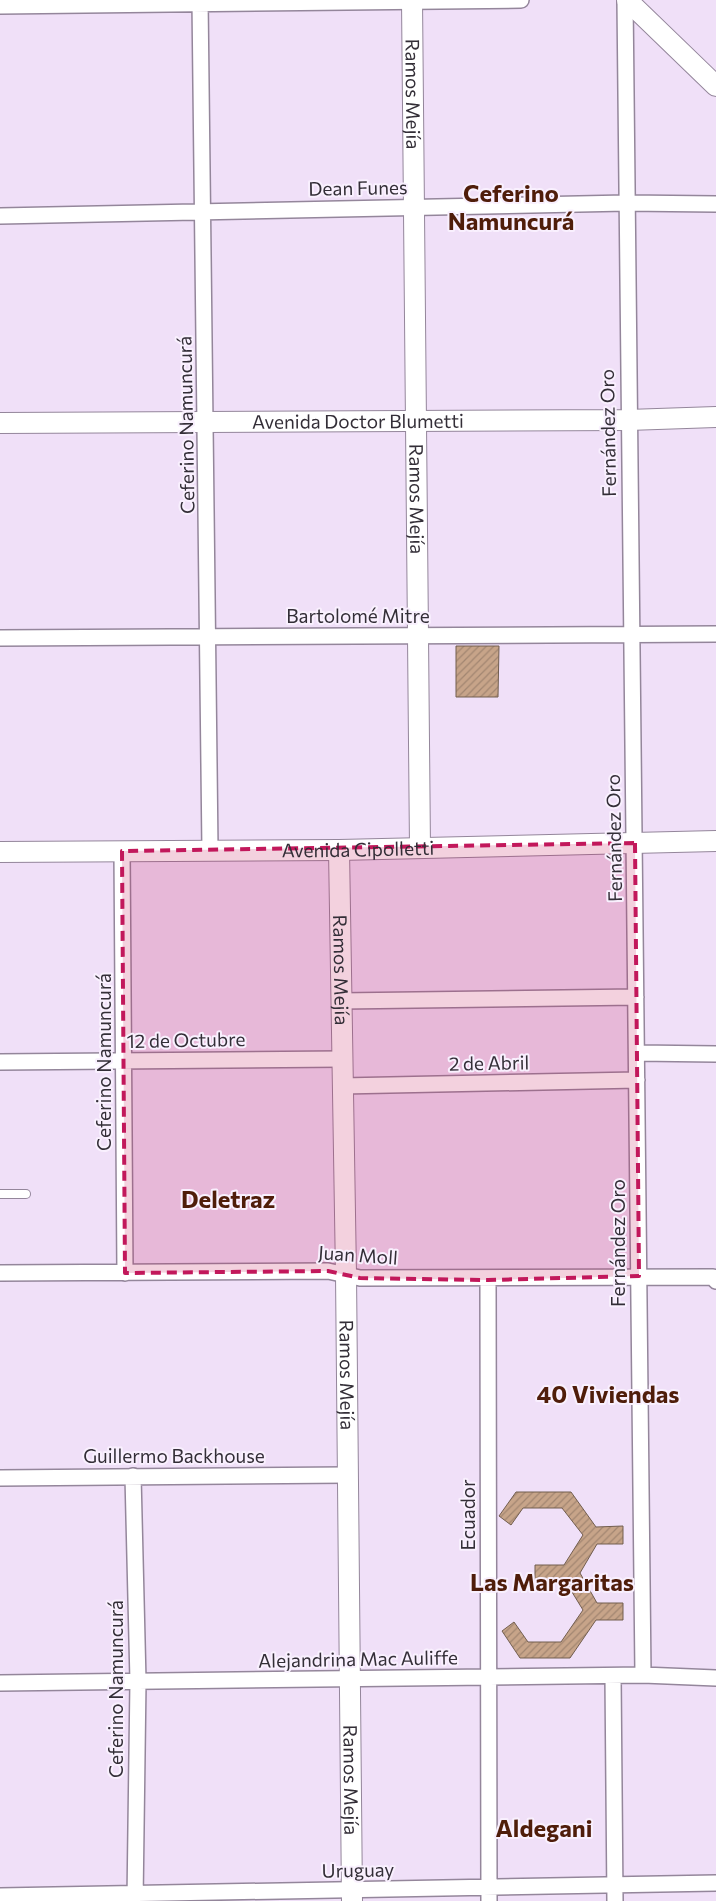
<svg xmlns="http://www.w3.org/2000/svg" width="716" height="1901" font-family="Commissioner,sans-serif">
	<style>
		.building { fill: url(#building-hatch); stroke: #725e4f }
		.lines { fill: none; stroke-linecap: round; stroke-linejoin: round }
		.lane-casing { stroke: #94869b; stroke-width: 10 }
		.street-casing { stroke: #94869b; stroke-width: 18 }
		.secondary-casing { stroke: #94869b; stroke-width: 22 }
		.lane { stroke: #fff; stroke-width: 8 }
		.street { stroke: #fff; stroke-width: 15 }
		.secondary { stroke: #fff; stroke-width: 20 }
		.marked { fill: #c2185b; fill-opacity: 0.2; stroke: #c2185b; stroke-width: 4; stroke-dasharray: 10 6; stroke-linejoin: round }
		.labels { text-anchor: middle; stroke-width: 4; stroke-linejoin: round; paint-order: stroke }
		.street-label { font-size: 19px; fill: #332e37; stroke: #f9f0fe }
		.district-label { font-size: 24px; font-weight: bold; fill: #4f1d0a; stroke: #f9f0fe }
	</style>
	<defs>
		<pattern id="building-hatch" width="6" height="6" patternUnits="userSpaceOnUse" patternTransform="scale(1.25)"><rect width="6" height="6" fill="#c7a489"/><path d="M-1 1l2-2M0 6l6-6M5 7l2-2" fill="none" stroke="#a28671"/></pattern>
	</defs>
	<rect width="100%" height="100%" fill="#f0e0f8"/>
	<path class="building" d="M456,646H499L498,697H456Z
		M516,1492H571L596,1527L623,1526V1544H597L580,1573L597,1603H623V1620H596L570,1658H520L502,1631L514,1622L528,1642H561L583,1610L564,1579L535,1580V1565H564L583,1535L562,1508H523L511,1525L499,1516Z"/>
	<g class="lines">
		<defs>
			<path id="lane" d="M0,1194H26"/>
			<path id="street" d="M200,0L210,850
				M625,0L643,1675
				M0,6L521,0
				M0,216L626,203L716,204
				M0,638L716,634
				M122,851L125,1273
				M341,1001L636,997
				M637,1053L716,1054
				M0,1062L342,1059
				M342,1086L637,1080
				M0,1273L328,1271L360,1278L713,1277L716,1281
				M488,1280L489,1901
				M133,1476L138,1681L135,1901
				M0,1478L347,1475
				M613,1676L615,1901
				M0,1683L643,1675L716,1678
				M0,1896L716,1883"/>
			<g id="secondary">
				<path id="s1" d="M412,0L420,848"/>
				<path d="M627,0L716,86"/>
				<path id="s2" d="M0,423L628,420L716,417"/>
				<path id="s3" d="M339,850L346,1274L352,1901"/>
				<path id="s4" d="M0,852L339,850L716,841"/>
			</g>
		</defs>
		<use href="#lane" class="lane-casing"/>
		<use href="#street" class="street-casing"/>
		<use href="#secondary" class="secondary-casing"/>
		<use href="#lane" class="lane"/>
		<use href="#street" class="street"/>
		<use href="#secondary" class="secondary"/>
	</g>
	<path class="marked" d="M635,843L639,1276L488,1280L360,1278L328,1271L125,1273L122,851Z"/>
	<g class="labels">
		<g class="street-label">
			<text dy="7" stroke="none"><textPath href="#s1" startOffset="94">Ramos Mejía</textPath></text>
			<text transform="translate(358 188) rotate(-1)" y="7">Dean Funes</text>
			<text dy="7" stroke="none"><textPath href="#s2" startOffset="358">Avenida Doctor Blumetti</textPath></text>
			<text transform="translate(186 425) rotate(-91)" y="7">Ceferino Namuncurá</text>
			<text transform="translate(608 433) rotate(-91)" y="7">Fernández Oro</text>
			<text dy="7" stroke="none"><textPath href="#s1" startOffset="499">Ramos Mejía</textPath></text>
			<text x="358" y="623">Bartolomé Mitre</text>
			<text transform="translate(614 838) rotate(-91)" y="7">Fernández Oro</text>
			<text dy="7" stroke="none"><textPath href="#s4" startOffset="358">Avenida Cipolletti</textPath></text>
			<text dy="7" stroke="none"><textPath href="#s3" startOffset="120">Ramos Mejía</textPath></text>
			<text transform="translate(186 1040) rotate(-1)" y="7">12 de Octubre</text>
			<text transform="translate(104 1062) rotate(-90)" y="7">Ceferino Namuncurá</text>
			<text transform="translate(489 1063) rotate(-1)" y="7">2 de Abril</text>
			<text transform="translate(618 1243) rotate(-90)" y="7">Fernández Oro</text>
			<text transform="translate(358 1255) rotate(4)" y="7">Juan Moll</text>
			<text dy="7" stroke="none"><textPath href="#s3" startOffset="525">Ramos Mejía</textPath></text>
			<text x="174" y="1463">Guillermo Backhouse</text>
			<text transform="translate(468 1515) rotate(-90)" y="7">Ecuador</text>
			<text transform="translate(358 1659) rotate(-1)" y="7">Alejandrina Mac Auliffe</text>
			<text transform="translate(116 1689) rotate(-90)" y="7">Ceferino Namuncurá</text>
			<text dy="7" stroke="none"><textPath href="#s3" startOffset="930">Ramos Mejía</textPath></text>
			<text transform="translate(358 1870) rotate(-1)" y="7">Uruguay</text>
		</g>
		<g class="district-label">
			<text x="511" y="202">Ceferino<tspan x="511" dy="28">Namuncurá</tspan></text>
			<text x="228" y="1208">Deletraz</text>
			<text x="608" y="1403">40 Viviendas</text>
			<text x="552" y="1591">Las Margaritas</text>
			<text x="544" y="1837">Aldegani</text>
		</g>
	</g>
</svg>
